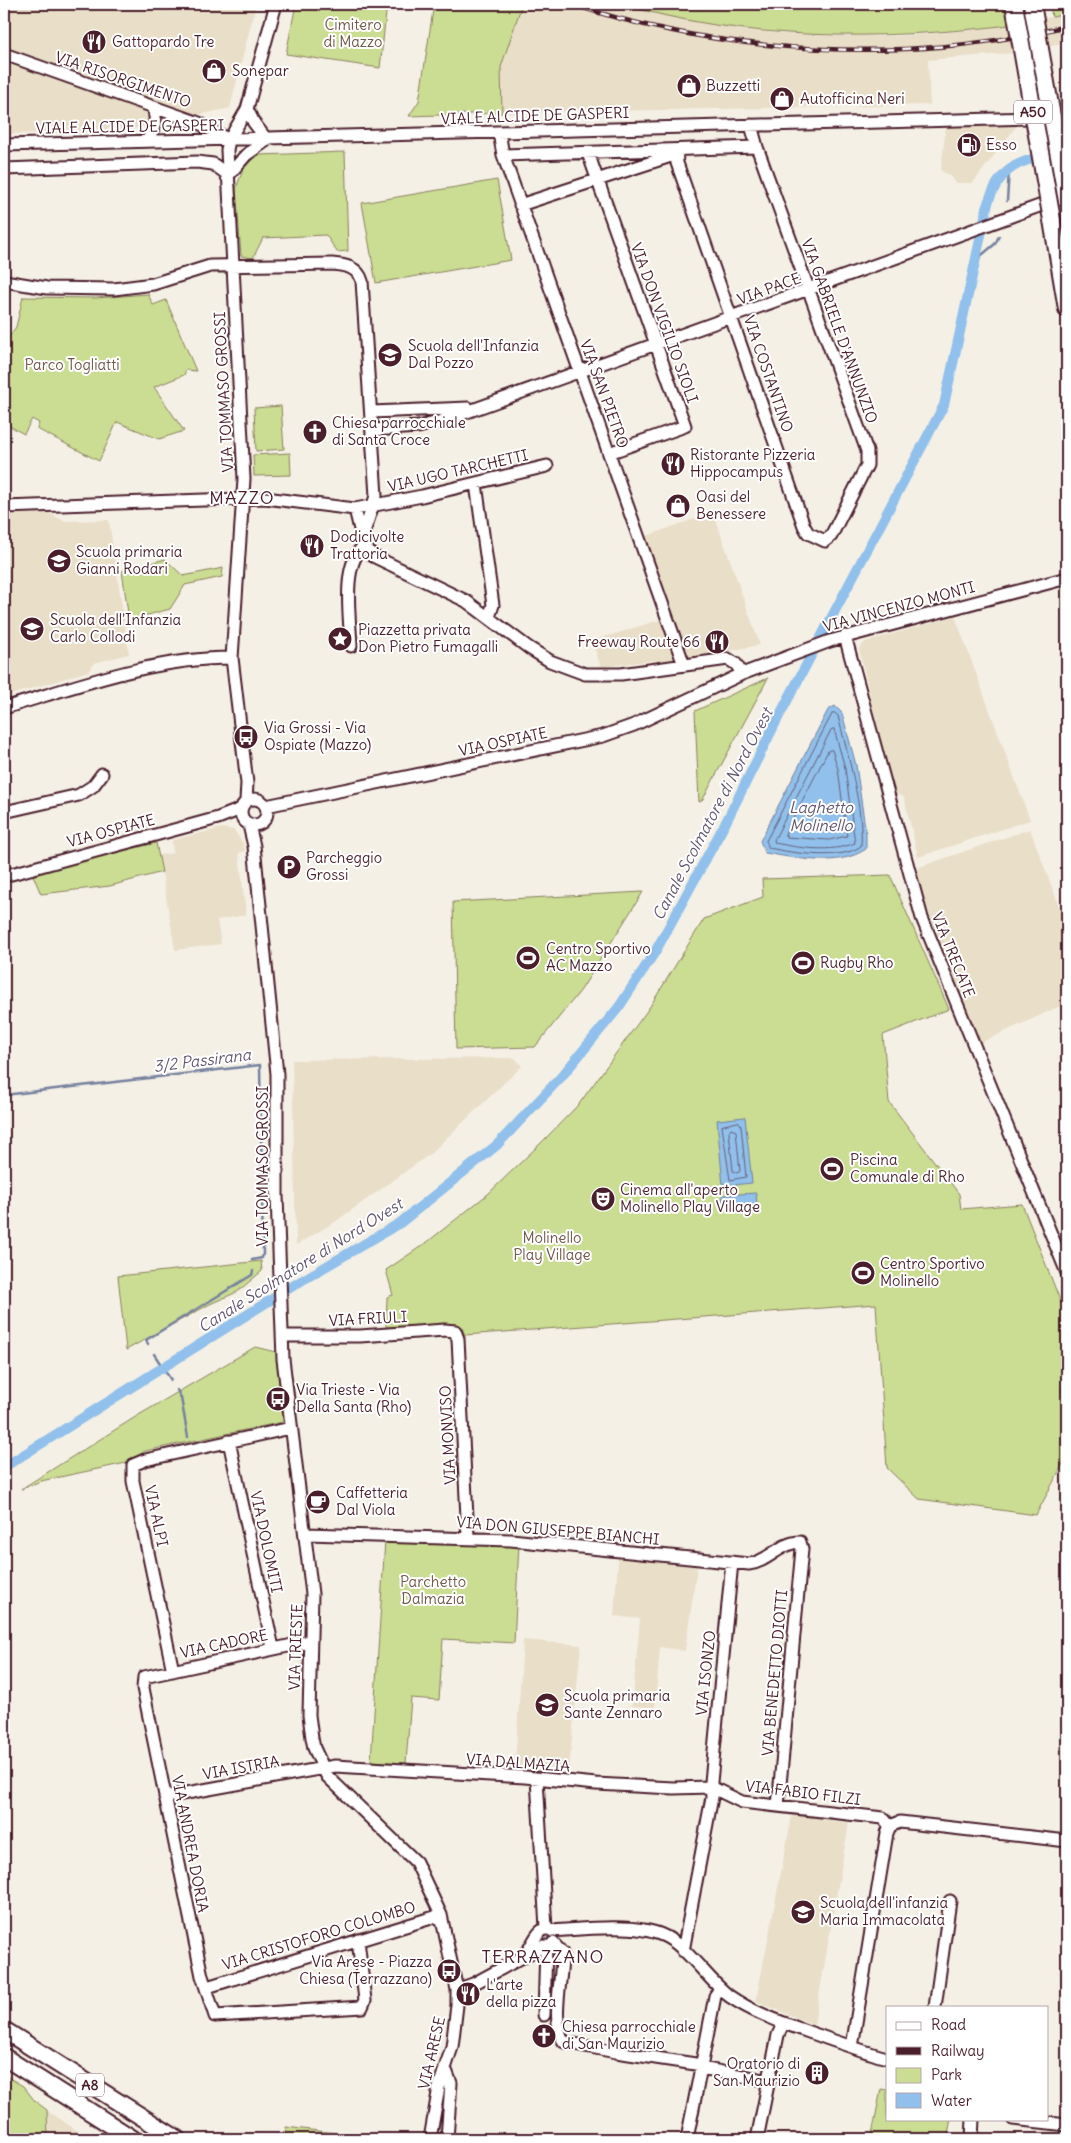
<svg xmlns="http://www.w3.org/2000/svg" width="1071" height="2143" font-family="Delius,sans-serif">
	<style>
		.built { fill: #e9dec8 }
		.green { fill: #cadd92; stroke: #8a7e5e }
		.water { fill: #90c0eb; stroke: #74809e }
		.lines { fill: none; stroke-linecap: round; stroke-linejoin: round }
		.shore { stroke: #665f78; stroke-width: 1 }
		.stream { stroke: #74809e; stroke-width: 2.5 }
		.canal { stroke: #90c0eb; stroke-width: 10 }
		.minor-casing { stroke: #4a1f2b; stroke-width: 15 }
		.highway-casing { stroke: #4a1f2b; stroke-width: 20 }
		.minor { stroke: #fff; stroke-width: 11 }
		.highway { stroke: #fff; stroke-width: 16 }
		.rail-casing { stroke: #4a1f2b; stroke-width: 4.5 }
		.rail { stroke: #fff; stroke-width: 2.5; stroke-dasharray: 8; stroke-linecap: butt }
		.highway-bridge-casing { stroke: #4a1f2b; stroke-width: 20; stroke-linecap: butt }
		.highway-bridge { stroke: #fff; stroke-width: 16 }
		.labels { text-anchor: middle; stroke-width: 4; stroke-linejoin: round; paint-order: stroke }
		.shield { fill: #fff; stroke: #80626b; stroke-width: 1 }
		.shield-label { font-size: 14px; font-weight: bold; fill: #4a1f2b }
		.park-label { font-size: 15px; fill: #70584a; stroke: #fff }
		.poi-label { font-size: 15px; fill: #4a1f2b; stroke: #fff; text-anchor: start }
		.street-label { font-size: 15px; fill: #4a1f2b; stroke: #fff }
		.water-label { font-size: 16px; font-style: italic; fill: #62576e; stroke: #fff }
		.quarter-label { font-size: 18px; letter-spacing: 1px; fill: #4a1f2b; stroke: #fff }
	</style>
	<rect width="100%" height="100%" fill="#f5f0e6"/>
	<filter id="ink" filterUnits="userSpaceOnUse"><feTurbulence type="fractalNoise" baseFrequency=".02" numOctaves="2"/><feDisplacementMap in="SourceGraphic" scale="10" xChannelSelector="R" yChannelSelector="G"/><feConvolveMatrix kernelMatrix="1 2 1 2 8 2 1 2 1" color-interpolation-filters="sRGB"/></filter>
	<g filter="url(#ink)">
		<path class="built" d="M4,4H256L230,108L124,131L4,134Z
			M522,4H620L703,23L772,33L835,36H899L963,31L1009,25L1067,14V42L1013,53L928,60L930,105L502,113L501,67Z
			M1019,123L973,183H956L949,175L941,171L946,124Z
			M713,512L760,645L677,661L657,663L656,660L601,667L592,641L672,616L644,537Z
			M49,513L64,521L109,520L129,654L94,663L89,671L4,697V514Z
			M955,616L1030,820L918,857L904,797L893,793L859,649L865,642Z
			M222,828L234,830L243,843L245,851L239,853L246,915L217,920L221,944L175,950L159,855L173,853L172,840Z
			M1030,829L1067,927V1003L980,1043L915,879L919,867Z
			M515,1058L522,1066L430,1154L335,1222L296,1245L292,1060Z
			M619,1545L699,1553L685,1651L660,1647L655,1708L632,1706L640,1619L614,1616Z
			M523,1640L581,1645L569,1769L515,1765Z
			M792,1815L849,1823L814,2025L756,2001Z
			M47,2110L79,2132L101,2139H48Z"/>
		<path class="green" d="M296,4H387L380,68L286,54Z
			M434,4H522L501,67L502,113L409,116L419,101Z
			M620,4H1006L1009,25C879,41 747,41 620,4Z
			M1050,4H1067V14L1052,17Z
			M345,152L348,251L337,252L326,235L263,238L253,258L241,256L236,188L245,165L259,155Z
			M497,180L511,260L376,283L362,203Z
			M148,294L153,305L166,300L196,371L186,370L184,375L154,387L184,431L159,439L117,422L99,461L37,429L39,423L32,419L24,434L4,423V343L16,327L23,297L96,298Z
			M281,406L284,449L256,451L254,408Z
			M290,453L291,475L254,476L253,455Z
			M165,559L183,576L223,568L222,577L185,585L170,609L129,620L122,571Z
			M768,678L703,799L699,802L695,711Z
			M156,843L162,872L110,886L41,894L32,873Z
			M890,875L949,1009L883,1035L889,1102L959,1194L961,1209L1022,1204L1067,1318V1386L1061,1390L1067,1401V1456L1036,1515L919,1499L887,1468L876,1304L465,1335L462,1328L456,1324L386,1327L387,1297L393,1295L386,1270L426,1243L488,1194L543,1141L579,1104L649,1008L704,919L763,897L762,879Z
			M643,892L581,990L535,1047L456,1049L453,902Z
			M261,1261L262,1271L237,1292L210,1304L126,1350L118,1276Z
			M255,1347L276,1352L283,1422L145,1451L126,1463L41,1481L21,1489L137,1416Z
			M385,1540L519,1544L514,1643L443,1639L439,1700L411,1698L406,1763L371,1761Z
			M4,2075L23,2086L35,2101L47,2110L48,2139H4Z
			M881,2089L887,2090V2119H951L947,2139H871Z
			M286,2127L352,2135L351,2139H285Z"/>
		<path class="water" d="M835,706L842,713L856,765L866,834V849C838,868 795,858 765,853L760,841L828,710Z
			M745,1117L752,1183L723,1186L717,1120Z
			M756,1193L757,1204L723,1207L722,1195Z"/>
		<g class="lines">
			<path class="shore" d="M835,713L838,716C847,752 864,810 861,846C842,861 792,853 769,848L766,841L832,714Z
				M834,729L845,768L855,843C831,853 799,848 775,843L774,840L831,730Z
				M832,750L838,769L847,836L829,840L786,837L785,834L828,751Z
				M739,1122L741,1125L746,1177L730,1180L722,1126Z
				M731,1129L736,1131L740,1171L737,1173L733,1171L729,1132Z"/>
			<path class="stream" d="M1007,201L1009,170
				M977,259L995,244L999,236
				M4,1095L260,1065L263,1254L262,1258L252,1260
				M148,1344L146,1340L252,1275L253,1271
				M154,1354L171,1380
				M177,1390L181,1398L188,1437"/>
			<path class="canal" d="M4,1467L301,1281L400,1223L497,1145L562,1076L619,1007L655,952L726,822L776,722L944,405L988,203C1003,160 1027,160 1067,151"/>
			<defs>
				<path id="minor" d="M4,54L199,123L229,140
					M247,109L254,123L267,140
					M499,132L503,155L684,665
					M147,141C154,129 158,121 153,107
					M4,145L1067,117
					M676,150L677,163L804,526L808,533L825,541L831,536L867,465V451L757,147L751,125
					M588,153L685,426L609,453
					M503,155L757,147
					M4,169L197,162L213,164L227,174
					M227,177L246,155L267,140
					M520,205L677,154
					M4,281L47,288L114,289L153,284L210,266L332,264C345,265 358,267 362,281L376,496L363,535
					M372,412L468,408
					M373,430L418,427L439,422L1067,196
					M476,484L493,605L489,617
					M4,507L265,498L355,509L422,496L547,466
					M355,509L364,546L373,556L466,601L529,648L550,661L585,674H621L728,659L736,664L742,674
					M845,636L922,918L1067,1273
					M351,646C350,618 341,564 364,546
					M4,708C78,686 153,658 232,658
					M241 812a13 13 0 1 1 26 0a13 13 0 1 1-26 0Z
					M246,801L247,783L232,658L244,479L227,150L229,140L247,109L276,4
					M266,806L603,736L634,725L742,674L830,641L1067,578
					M4,812L79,795L93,786L102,774
					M249,825L254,846L277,1074V1196L283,1359L312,1594L309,1715L312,1738L314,1748L327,1776L416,1862L441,1915L457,1990V2005L452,2047L439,2087L430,2139
					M4,876L218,818L241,809
					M282,1336H360L445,1330L455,1331L458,1339L468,1537
					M229,1441L273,1648
					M306,1534L511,1540L749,1564C768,1562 781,1542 800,1542L802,1549L778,1806
					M311,1641L144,1677L143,1688L202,1976L215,2016L362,2007L365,2000L358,1940
					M173,1671L133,1481V1465L145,1460L291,1428
					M537,1779L546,1928
					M711,1787L742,1802L883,1818L890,1826
					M165,1797L335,1766L525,1777L596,1784L673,1788L711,1787
					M553,1931C583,1929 634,1923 662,1935C685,1944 708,1980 729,1996C758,2016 790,2025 823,2037C844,2044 865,2052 887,2058
					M553,1943L562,1953C563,1977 550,2021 564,2042L616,2052L702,2065
					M683,1951L712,1797L711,1782L732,1562
					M527,1952C534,1943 539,1924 552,1930
					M207,1987L441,1915
					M457,1990L473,1984L543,1946
					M935,2007L950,1901
					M544,2015L546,1946
					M852,2047L887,1833L890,1826L900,1822L1067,1841
					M445,2068L451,2083L447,2139
					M701,2068L769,2081
					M1013,2119L1067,2125
					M687,2139L715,1996L720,1989
					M757,2139L778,2035L783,2024
					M972,2139L973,2119"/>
				<path id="highway" d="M1052,220L1067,309
					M4,2030L177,2139
					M4,2057L133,2139"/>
			</defs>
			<use href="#minor" class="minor-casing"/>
			<use href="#highway" class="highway-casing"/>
			<use href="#minor" class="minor"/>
			<use href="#highway" class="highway"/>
			<defs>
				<path id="rail" d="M571,4C725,55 909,65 1067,26"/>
			</defs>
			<use href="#rail" class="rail-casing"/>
			<use href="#rail" class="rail"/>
			<defs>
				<path id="highway-bridge" d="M1014,4L1052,220
					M1032,4L1067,201"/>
			</defs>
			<use href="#highway-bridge" class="highway-bridge-casing"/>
			<use href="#highway-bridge" class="highway-bridge"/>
		</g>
	</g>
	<defs>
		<symbol id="restaurant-disc" viewBox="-11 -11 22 22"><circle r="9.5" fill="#4a1f2b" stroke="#fff"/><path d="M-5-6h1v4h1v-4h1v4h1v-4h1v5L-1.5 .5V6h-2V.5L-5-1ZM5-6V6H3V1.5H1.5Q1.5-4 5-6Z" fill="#fff"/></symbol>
		<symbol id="shop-disc" viewBox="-11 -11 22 22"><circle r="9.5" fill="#4a1f2b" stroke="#fff"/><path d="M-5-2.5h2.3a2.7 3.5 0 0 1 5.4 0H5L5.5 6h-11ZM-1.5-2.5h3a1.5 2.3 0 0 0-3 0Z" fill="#fff"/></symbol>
		<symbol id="fuel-disc" viewBox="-11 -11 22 22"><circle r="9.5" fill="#4a1f2b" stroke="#fff"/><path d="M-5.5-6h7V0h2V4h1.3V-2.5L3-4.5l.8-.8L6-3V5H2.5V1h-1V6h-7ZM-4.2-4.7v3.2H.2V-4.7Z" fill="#fff"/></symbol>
		<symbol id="school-disc" viewBox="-11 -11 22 22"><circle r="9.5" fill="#4a1f2b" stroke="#fff"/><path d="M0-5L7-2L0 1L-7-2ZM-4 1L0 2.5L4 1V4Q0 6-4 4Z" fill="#fff"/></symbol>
		<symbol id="church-disc" viewBox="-11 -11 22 22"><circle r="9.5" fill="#4a1f2b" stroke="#fff"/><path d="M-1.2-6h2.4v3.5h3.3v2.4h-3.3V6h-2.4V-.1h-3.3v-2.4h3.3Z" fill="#fff"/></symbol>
		<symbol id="sight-disc" viewBox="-11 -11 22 22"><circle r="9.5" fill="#4a1f2b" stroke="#fff"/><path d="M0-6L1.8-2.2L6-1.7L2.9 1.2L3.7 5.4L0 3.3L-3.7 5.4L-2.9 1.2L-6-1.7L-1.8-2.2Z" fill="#fff"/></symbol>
		<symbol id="bus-disc" viewBox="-11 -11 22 22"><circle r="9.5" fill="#4a1f2b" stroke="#fff"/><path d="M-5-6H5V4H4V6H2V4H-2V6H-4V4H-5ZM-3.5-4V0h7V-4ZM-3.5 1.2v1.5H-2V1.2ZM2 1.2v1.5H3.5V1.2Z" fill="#fff"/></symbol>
		<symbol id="parking-disc" viewBox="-11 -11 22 22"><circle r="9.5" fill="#4a1f2b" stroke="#fff"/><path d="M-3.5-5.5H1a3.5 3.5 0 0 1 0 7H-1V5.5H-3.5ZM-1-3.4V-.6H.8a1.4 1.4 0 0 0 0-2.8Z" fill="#fff"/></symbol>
		<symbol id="stadium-disc" viewBox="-11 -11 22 22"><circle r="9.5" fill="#4a1f2b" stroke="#fff"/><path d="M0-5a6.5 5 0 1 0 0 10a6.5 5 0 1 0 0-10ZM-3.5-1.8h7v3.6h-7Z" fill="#fff"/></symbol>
		<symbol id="theatre-disc" viewBox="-11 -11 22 22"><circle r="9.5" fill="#4a1f2b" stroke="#fff"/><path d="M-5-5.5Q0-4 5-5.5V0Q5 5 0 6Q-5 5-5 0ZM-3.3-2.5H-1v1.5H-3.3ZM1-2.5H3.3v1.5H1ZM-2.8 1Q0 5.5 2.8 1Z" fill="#fff"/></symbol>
		<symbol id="cafe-disc" viewBox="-11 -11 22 22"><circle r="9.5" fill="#4a1f2b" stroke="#fff"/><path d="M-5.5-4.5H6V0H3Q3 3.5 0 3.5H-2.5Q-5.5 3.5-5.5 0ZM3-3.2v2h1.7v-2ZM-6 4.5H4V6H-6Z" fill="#fff"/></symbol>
		<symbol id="building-disc" viewBox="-11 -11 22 22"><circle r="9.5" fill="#4a1f2b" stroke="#fff"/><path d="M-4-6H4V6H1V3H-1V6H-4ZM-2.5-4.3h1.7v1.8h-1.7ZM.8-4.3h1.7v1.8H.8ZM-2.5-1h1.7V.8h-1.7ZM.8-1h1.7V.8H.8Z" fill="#fff"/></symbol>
	</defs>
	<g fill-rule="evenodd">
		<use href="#restaurant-disc" x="80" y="28" width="28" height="28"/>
		<use href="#shop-disc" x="200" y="57" width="28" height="28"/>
		<use href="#shop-disc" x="675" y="72" width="28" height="28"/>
		<use href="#shop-disc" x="768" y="85" width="28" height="28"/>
		<use href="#fuel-disc" x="955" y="131" width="28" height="28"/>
		<use href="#school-disc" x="376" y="341" width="28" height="28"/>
		<use href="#church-disc" x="301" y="418" width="28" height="28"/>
		<use href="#restaurant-disc" x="659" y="450" width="28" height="28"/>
		<use href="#shop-disc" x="664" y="492" width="28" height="28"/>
		<use href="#restaurant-disc" x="298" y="532" width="28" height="28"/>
		<use href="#school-disc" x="45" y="547" width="28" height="28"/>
		<use href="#school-disc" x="18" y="615" width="28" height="28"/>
		<use href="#sight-disc" x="326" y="625" width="28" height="28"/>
		<use href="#restaurant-disc" x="703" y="628" width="28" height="28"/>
		<use href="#bus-disc" x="232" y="723" width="28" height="28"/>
		<use href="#parking-disc" x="275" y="853" width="28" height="28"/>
		<use href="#stadium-disc" x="514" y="944" width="28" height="28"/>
		<use href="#stadium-disc" x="789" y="949" width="28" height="28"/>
		<use href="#stadium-disc" x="818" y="1155" width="28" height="28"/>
		<use href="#theatre-disc" x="589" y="1185" width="28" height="28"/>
		<use href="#stadium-disc" x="849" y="1259" width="28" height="28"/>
		<use href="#bus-disc" x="264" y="1385" width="28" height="28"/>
		<use href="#cafe-disc" x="304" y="1488" width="28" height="28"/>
		<use href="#school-disc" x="533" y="1691" width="28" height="28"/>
		<use href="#school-disc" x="789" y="1898" width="28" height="28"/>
		<use href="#bus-disc" x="435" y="1957" width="28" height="28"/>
		<use href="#restaurant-disc" x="454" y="1980" width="28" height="28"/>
		<use href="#church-disc" x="530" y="2022" width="28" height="28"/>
		<use href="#building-disc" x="803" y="2059" width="28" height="28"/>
	</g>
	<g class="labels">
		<g class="shield">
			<rect x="1014" y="100.5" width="38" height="23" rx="4"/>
			<rect x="76" y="2073.5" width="28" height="23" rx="4"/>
		</g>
		<g class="shield-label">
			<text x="1033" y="117">A50</text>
			<text x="90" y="2090">A8</text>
		</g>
		<g class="park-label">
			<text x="353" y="30">Cimitero<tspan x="353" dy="17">di Mazzo</tspan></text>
			<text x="72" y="370">Parco Togliatti</text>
			<text x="552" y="1243">Molinello<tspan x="552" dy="17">Play Village</tspan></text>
			<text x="433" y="1587">Parchetto<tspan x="433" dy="17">Dalmazia</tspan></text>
		</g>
		<g class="poi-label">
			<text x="112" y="47">Gattopardo Tre</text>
			<text x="232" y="76">Sonepar</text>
			<text x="706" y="91">Buzzetti</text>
			<text x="800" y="104">Autofficina Neri</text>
			<text x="986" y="150">Esso</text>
			<text x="408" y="351">Scuola dell'Infanzia<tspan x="408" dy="17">Dal Pozzo</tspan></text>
			<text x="332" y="428">Chiesa parrocchiale<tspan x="332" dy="17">di Santa Croce</tspan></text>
			<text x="690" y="460">Ristorante Pizzeria<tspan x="690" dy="17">Hippocampus</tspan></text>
			<text x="696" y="502">Oasi del<tspan x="696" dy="17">Benessere</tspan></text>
			<text x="330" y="542">Dodicivolte<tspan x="330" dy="17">Trattoria</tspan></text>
			<text x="76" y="557">Scuola primaria<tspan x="76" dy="17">Gianni Rodari</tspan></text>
			<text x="50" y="625">Scuola dell'Infanzia<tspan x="50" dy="17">Carlo Collodi</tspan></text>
			<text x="358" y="635">Piazzetta privata<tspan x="358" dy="17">Don Pietro Fumagalli</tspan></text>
			<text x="700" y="647" text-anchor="end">Freeway Route 66</text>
			<text x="264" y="733">Via Grossi - Via<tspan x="264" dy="17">Ospiate (Mazzo)</tspan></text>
			<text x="306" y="863">Parcheggio<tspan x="306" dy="17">Grossi</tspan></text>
			<text x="546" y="954">Centro Sportivo<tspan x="546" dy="17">AC Mazzo</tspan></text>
			<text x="820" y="968">Rugby Rho</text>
			<text x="850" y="1165">Piscina<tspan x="850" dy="17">Comunale di Rho</tspan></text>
			<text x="620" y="1195">Cinema all'aperto<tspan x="620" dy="17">Molinello Play Village</tspan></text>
			<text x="880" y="1269">Centro Sportivo<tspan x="880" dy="17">Molinello</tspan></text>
			<text x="296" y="1395">Via Trieste - Via<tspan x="296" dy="17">Della Santa (Rho)</tspan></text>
			<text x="336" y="1498">Caffetteria<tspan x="336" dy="17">Dal Viola</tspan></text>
			<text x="564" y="1701">Scuola primaria<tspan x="564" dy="17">Sante Zennaro</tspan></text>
			<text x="820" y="1908">Scuola dell'infanzia<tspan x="820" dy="17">Maria Immacolata</tspan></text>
			<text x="432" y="1967" text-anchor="end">Via Arese - Piazza<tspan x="432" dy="17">Chiesa (Terrazzano)</tspan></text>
			<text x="486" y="1990">L'arte<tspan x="486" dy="17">della pizza</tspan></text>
			<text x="562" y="2032">Chiesa parrocchiale<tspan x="562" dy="17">di San Maurizio</tspan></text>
			<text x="800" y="2069" text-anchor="end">Oratorio di<tspan x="800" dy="17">San Maurizio</tspan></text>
		</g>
		<g class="street-label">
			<text transform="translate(123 80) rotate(19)" y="5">VIA RISORGIMENTO</text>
			<text transform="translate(535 116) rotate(-2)" y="5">VIALE ALCIDE DE GASPERI</text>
			<text transform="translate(130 127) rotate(-1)" y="5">VIALE ALCIDE DE GASPERI</text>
			<text transform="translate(769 289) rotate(-20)" y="5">VIA PACE</text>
			<text transform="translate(664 323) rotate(70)" y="5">VIA DON VIGILIO SIOLI</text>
			<text transform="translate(839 331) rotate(70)" y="5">VIA GABRIELE D'ANNUNZIO</text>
			<text transform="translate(768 374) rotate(71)" y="5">VIA COSTANTINO</text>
			<text transform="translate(224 392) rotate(-93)" y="5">VIA TOMMASO GROSSI</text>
			<text transform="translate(604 394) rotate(70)" y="5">VIA SAN PIETRO</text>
			<text transform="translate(458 471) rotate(-13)" y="5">VIA UGO TARCHETTI</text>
			<text transform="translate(899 607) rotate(-15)" y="5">VIA VINCENZO MONTI</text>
			<text transform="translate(503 742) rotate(-12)" y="5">VIA OSPIATE</text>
			<text transform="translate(111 831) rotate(-15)" y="5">VIA OSPIATE</text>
			<text transform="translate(953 955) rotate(68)" y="5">VIA TRECATE</text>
			<text transform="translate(263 1166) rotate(-90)" y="5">VIA TOMMASO GROSSI</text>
			<text transform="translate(368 1319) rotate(-3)" y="5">VIA FRIULI</text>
			<text transform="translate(448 1435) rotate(-93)" y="5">VIA MONVISO</text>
			<text transform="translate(156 1516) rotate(78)" y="5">VIA ALPI</text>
			<text transform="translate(558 1531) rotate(5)" y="5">VIA DON GIUSEPPE BIANCHI</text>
			<text transform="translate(266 1542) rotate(78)" y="5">VIA DOLOMITI</text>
			<text transform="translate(224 1644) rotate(-12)" y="5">VIA CADORE</text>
			<text transform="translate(296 1647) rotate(-88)" y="5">VIA TRIESTE</text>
			<text transform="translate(706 1673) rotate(-84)" y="5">VIA ISONZO</text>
			<text transform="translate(775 1673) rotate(-85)" y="5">VIA BENEDETTO DIOTTI</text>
			<text transform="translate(518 1763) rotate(4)" y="5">VIA DALMAZIA</text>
			<text transform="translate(241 1768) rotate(-10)" y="5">VIA ISTRIA</text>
			<text transform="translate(803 1793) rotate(7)" y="5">VIA FABIO FILZI</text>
			<text transform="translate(190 1844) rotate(79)" y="5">VIA ANDREA DORIA</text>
			<text transform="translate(319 1936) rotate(-17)" y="5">VIA CRISTOFORO COLOMBO</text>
			<text transform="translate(432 2053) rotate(-77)" y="5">VIA ARESE</text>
		</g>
		<g class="water-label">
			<text x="821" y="813">Laghetto<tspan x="821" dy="18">Molinello</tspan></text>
			<text transform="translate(712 814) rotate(-62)" y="6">Canale Scolmatore di Nord Ovest</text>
			<text transform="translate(202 1060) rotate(-7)" y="6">3/2 Passirana</text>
			<text transform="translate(300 1265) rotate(-32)" y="6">Canale Scolmatore di Nord Ovest</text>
		</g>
		<g class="quarter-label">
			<text x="242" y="504">MAZZO</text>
			<text x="543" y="1963">TERRAZZANO</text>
		</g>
	</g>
	<rect width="1071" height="2143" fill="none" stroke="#fff" stroke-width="20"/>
	<rect x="10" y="10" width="1051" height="2123" fill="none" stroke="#4a1f2b" stroke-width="2" filter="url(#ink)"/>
	<rect x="886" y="2006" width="162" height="115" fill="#ffffff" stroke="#b7a5aa"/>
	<rect x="896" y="2022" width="25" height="8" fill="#ffffff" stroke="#b7a5aa"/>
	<text x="931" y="2030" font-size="15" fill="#4a1f2b">Road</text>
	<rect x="896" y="2047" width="25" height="8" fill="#4a1f2b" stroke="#b7a5aa"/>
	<text x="931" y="2056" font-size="15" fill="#4a1f2b">Railway</text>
	<rect x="896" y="2068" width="25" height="15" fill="#cadd92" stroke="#b7a5aa"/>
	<text x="931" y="2080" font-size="15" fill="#4a1f2b">Park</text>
	<rect x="896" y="2093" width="25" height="15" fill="#90c0eb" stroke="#b7a5aa"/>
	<text x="931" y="2106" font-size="15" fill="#4a1f2b">Water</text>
</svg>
